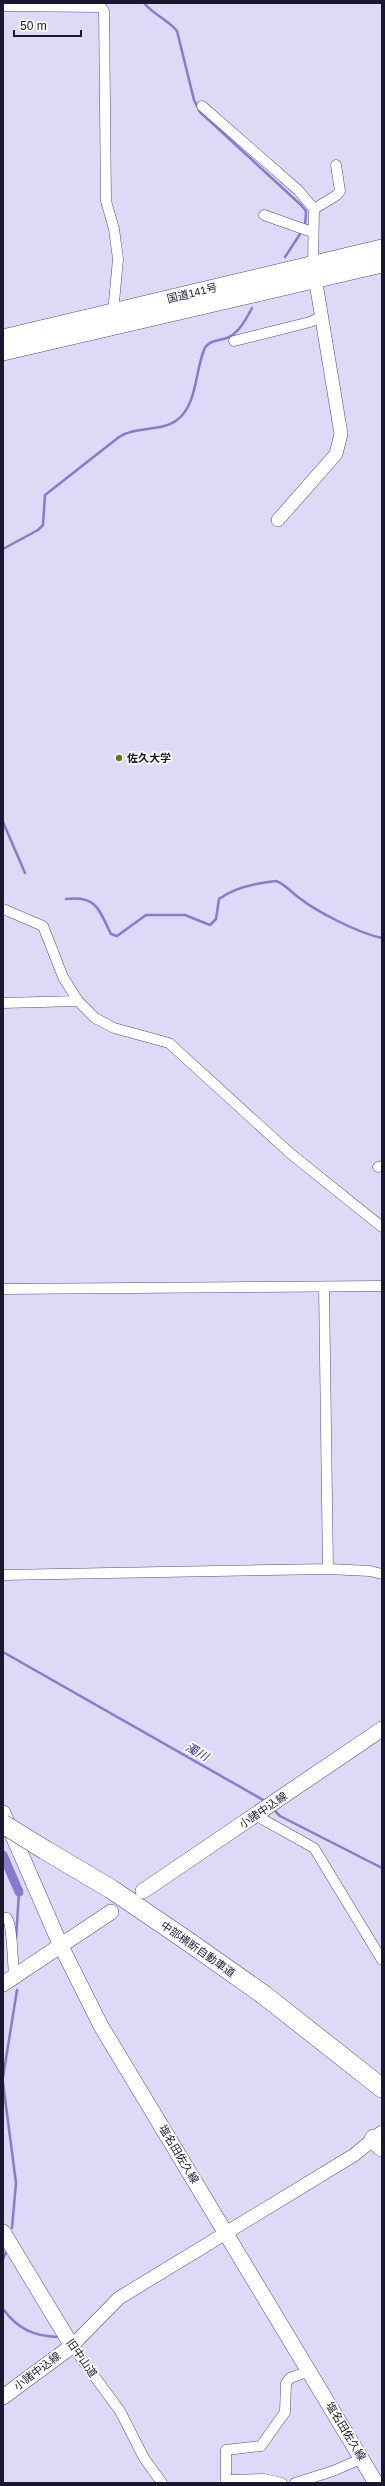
<svg xmlns="http://www.w3.org/2000/svg" width="385" height="2486" font-family="Helvetica,'Noto Sans JP',sans-serif">
	<style>
		.lines { fill: none; stroke-linecap: round; stroke-linejoin: round }
		.stream { stroke: #867bcf; stroke-width: 2.5 }
		.canal { stroke: #867bcf; stroke-width: 9 }
		.minor-casing { stroke: #544b88; stroke-width: 11 }
		.tertiary-casing { stroke: #544b88; stroke-width: 14 }
		.secondary-casing { stroke: #544b88; stroke-width: 16 }
		.trunk-casing { stroke: #544b88; stroke-width: 18 }
		.motorway-casing { stroke: #544b88; stroke-width: 20 }
		.minor { stroke: #fff; stroke-width: 10 }
		.tertiary { stroke: #fff; stroke-width: 13 }
		.secondary { stroke: #fff; stroke-width: 15 }
		.trunk { stroke: #fff; stroke-width: 17 }
		.motorway { stroke: #fff; stroke-width: 19 }
		.motorway-bridge-casing { stroke: #544b88; stroke-width: 20; stroke-linecap: butt }
		.motorway-bridge { stroke: #fff; stroke-width: 19 }
		.poi-dot { fill: #727012; stroke: #fefefe; stroke-width: 1.5 }
		.labels { text-anchor: middle; stroke-width: 3.5; stroke-linejoin: round; paint-order: stroke }
		.street-label { font-size: 11px; fill: #1a1730; stroke: #fefefe }
		.poi-label { font-size: 11px; font-weight: bold; fill: #1a1730; stroke: #fefefe; text-anchor: start }
		.water-label { font-size: 12px; font-style: italic; fill: #442a8e; stroke: #fefefe }
	</style>
	<rect width="100%" height="100%" fill="#dcdaf7"/>
	<g class="lines">
		<path class="stream" d="M144,3C154,15 168,20 177,31L194,100L200,112L301,205L306,211L305,227
			M285,257L302,231
			M3,549L38,530L43,525L45,495L119,437C136,426 161,432 177,420C197,405 195,372 204,350C208,340 218,341 227,338C239,333 246,319 252,308
			M3,822L25,873
			M66,899C97,895 99,910 111,934L117,936L146,915H185L210,925L216,919L219,899C235,887 256,883 276,881C285,884 291,892 298,897C317,912 358,933 382,938
			M3,1652L265,1801
			M273,1809L280,1816L382,1868
			M16,1939L19,1892
			M3,2077L17,1990
			M3,2083L16,2183L12,2228
			M3,2259L7,2250
			M3,2309C18,2329 33,2336 58,2337"/>
		<path class="canal" d="M3,1855L19,1892"/>
		<defs>
			<path id="minor" d="M3,6L101,7L104,11L106,201L114,229L118,259L113,313
				M202,106L298,190L314,209
				M264,215L312,232
				M313,264L314,209L337,195L340,191L336,165
				M234,341L310,322L321,317
				M3,909L43,926L63,977L78,1001L95,1018L114,1028L169,1043L291,1154L382,1227
				M3,1003L78,1001
				M378,1167L382,1166
				M324,1287L328,1569
				M3,1289L382,1286
				M3,1575L328,1569L370,1571L382,1574
				M255,1815L314,1848L382,1960
				M3,1918H7C12,1923 13,1965 14,1976
				M72,2346L120,2411L144,2458L162,2483
				M282,2483L264,2479L226,2480V2450L261,2446L285,2412L286,2383L290,2378L310,2371
				M295,2483L333,2471L363,2458"/>
			<path id="tertiary" d="M278,520L336,454L341,434L314,271
				M72,2346L119,2298L354,2155L382,2132"/>
			<path id="secondary" d="M3,1813L60,1944L101,2026L376,2483
				M143,1891L382,1729
				M3,1984L111,1912
				M3,2232L72,2346L3,2397"/>
			<path id="trunk" d="M3,338L382,248
				M3,352L382,264"/>
			<path id="motorway" d="M45,1850L111,1889L186,1940L264,1995L382,2088
				M374,2139L382,2147"/>
		</defs>
		<use href="#minor" class="minor-casing"/>
		<use href="#tertiary" class="tertiary-casing"/>
		<use href="#secondary" class="secondary-casing"/>
		<use href="#trunk" class="trunk-casing"/>
		<use href="#motorway" class="motorway-casing"/>
		<use href="#minor" class="minor"/>
		<use href="#tertiary" class="tertiary"/>
		<use href="#secondary" class="secondary"/>
		<use href="#trunk" class="trunk"/>
		<use href="#motorway" class="motorway"/>
		<defs>
			<path id="motorway-bridge" d="M3,1824L45,1850"/>
		</defs>
		<use href="#motorway-bridge" class="motorway-bridge-casing"/>
		<use href="#motorway-bridge" class="motorway-bridge"/>
	</g>
	<circle class="poi-dot" cx="119" cy="758" r="4"/>
	<g class="labels">
		<g class="street-label">
			<text transform="translate(192 293) rotate(-14)" y="4">国道141号</text>
			<text transform="translate(263 1810) rotate(-34)" y="4">小諸中込線</text>
			<text transform="translate(198 1949) rotate(35)" y="4">中部横断自動車道</text>
			<text transform="translate(179 2154) rotate(59)" y="4">塩名田佐久線</text>
			<text transform="translate(82 2358) rotate(55)" y="4">旧中山道</text>
			<text transform="translate(37 2371) rotate(-37)" y="4">小諸中込線</text>
			<text transform="translate(346 2431) rotate(59)" y="4">塩名田佐久線</text>
		</g>
		<g class="poi-label">
			<text x="127" y="762">佐久大学</text>
		</g>
		<g class="water-label">
			<text transform="translate(197 1752) rotate(30)" y="4">濁川</text>
		</g>
	</g>
	<rect width="385" height="2486" fill="none" stroke="#1a1730" stroke-width="8"/>
	<path d="M14 30v6h67v-6" fill="none" stroke="#1a1730" stroke-width="2"/>
	<text x="20" y="30" font-size="12" fill="#1a1730" stroke="#fefefe" stroke-width="3" paint-order="stroke">50 m</text>
</svg>
